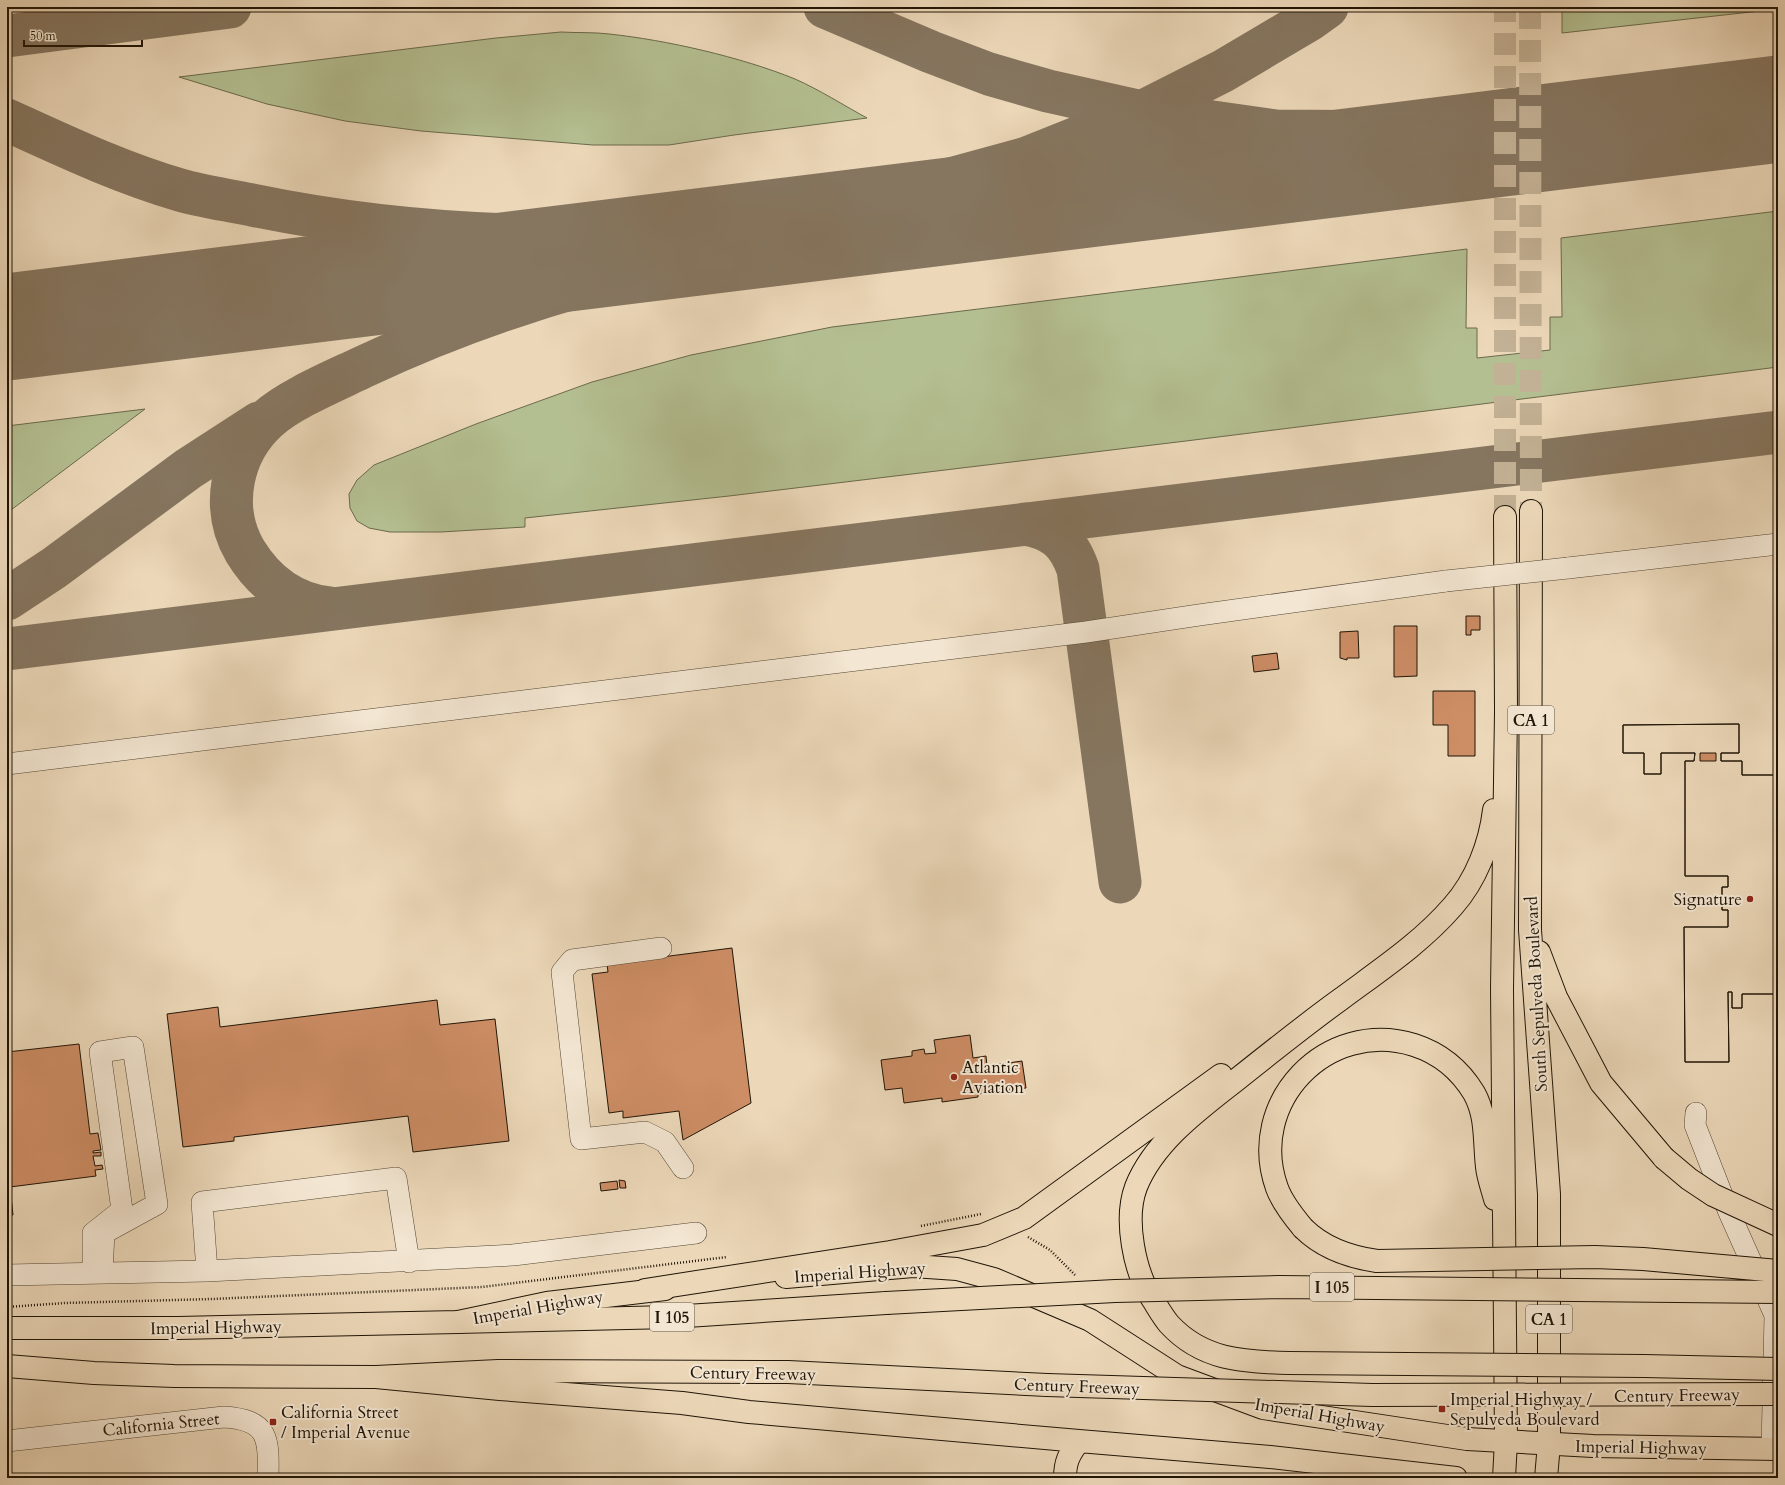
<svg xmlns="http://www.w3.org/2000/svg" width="1785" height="1485" font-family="Cardo,serif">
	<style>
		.green { fill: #b4bf91; stroke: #6a6a4c }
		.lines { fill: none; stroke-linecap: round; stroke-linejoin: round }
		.taxiway { stroke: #867660; stroke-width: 43 }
		.runway { stroke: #867660; stroke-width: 107 }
		.building { fill: #cd8d65; stroke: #201507; fill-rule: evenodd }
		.highway-tunnel { stroke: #c3b195; stroke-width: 22; stroke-dasharray: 22 11; stroke-linecap: butt }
		.minor-casing { stroke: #534634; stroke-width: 22 }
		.major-casing { stroke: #201507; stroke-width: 24 }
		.highway-casing { stroke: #201507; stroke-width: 24 }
		.path { stroke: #201507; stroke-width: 2.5; stroke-dasharray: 1 2; stroke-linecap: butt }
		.minor { stroke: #f3e6d2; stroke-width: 21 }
		.major { stroke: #ecd8b9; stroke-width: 22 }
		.highway { stroke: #ecd8b9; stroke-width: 22 }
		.minor-bridge-casing { stroke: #534634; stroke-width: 22; stroke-linecap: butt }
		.highway-bridge-casing { stroke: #201507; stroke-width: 24; stroke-linecap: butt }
		.minor-bridge { stroke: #f3e6d2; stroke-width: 21 }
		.highway-bridge { stroke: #ecd8b9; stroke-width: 22 }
		.poi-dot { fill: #8f2418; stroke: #f3e6d2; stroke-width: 1.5 }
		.labels { text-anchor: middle; stroke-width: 4; stroke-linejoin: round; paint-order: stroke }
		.shield { fill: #f3e6d2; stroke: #5f5444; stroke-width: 1 }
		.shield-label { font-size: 16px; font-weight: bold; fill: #201507 }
		.poi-label { font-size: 17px; fill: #201507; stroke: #f3e6d2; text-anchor: start }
		.street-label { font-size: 17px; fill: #201507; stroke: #f3e6d2 }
	</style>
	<rect width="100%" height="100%" fill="#ecd8b9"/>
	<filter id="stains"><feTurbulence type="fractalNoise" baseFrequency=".005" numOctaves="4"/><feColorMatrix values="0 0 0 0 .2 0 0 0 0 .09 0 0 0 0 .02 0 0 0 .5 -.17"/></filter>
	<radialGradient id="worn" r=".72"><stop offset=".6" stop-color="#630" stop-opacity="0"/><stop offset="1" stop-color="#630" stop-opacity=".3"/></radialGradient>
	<path class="green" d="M1562,7H1778V9L1562,33Z
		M561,32C577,33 593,32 609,34C666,40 741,57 795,79C820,90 843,105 867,118L734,135L669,145H593L421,131L345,121L267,104L179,77L496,38Z
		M1778,211V367L1186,441L729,496L525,518V527L441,532H390L369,528L357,521L350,508L349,494L357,480L374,465L476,424L592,382L691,355L832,327L1467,249L1466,328H1477V358L1550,350V317H1562L1561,238Z
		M145,409L7,513V426Z"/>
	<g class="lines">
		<path class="taxiway" d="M825,7L931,52L989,74L1048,91L1142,112L1276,131L1580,133
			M7,36L230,7
			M7,120C64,146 121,173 180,190C204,197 229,200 252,205C406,237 564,242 720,230
			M881,198L1027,158L1142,112L1223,71L1309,20L1327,7
			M7,312L97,309L241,298
			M1025,524C1054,529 1068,541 1078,569L1120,882
			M7,599L54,568L188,469L259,423
			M329,608C292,604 264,582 245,551C220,508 231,453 267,420C288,400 336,380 363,367C467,318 577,283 689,258C770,239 853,227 934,213
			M7,649L1778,432"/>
		<path class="runway" d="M7,327L1778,109"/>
	</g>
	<path class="building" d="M1466,616H1480V630H1471V635H1466Z
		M1394,626H1417V676L1394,677Z
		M1358,631L1359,658H1347V660L1340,658V632Z
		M1277,653L1279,669L1254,672L1252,656Z
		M1433,691H1475V756H1448V725H1433Z
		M1739,724V753H1721V761H1742V775H1778V994H1742V1008H1732V992H1728L1729,1062H1685L1684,927H1728V910H1722V887H1728V876H1685V761H1694L1695,753H1661V774H1644V753H1623V725ZM1700,753H1716V761H1700Z
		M1739,724V753H1721V761H1742V775H1778V994H1742V1008H1732V992H1728L1729,1062H1685L1684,927H1728V910H1722V887H1728V876H1685V761H1694L1695,753H1661V774H1644V753H1623V725Z
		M732,948L751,1103L683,1140L679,1111L623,1118V1111L609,1113L592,974L608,972L607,964Z
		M437,1000L440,1025L495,1019L509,1141L413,1152L408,1116L234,1137V1141L183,1147L167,1014L218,1007L220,1027Z
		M970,1035L973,1058L986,1056L987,1066L1022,1061L1026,1088L978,1094V1097L942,1102V1098L904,1103L902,1088L885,1090L881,1060L912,1056V1051L924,1049L925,1054L936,1053L934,1040Z
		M79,1044L90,1134L98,1133L101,1150L93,1151V1153L101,1152V1156H93L95,1166L102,1165L103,1169L95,1170L96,1176L10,1187L13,1215H7V1052Z
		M619,1180L625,1181L626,1188H620Z
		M617,1181L618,1189L601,1191L600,1183Z"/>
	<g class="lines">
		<path class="highway-tunnel" d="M1530,7L1531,511
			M1505,517V7"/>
		<defs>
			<path id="minor" d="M1568,568L1778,544
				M7,764L1086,632L1199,615L1446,581
				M661,948L572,960L562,972L581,1139L645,1132L665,1142L683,1168
				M1696,1113L1695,1125L1728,1210L1778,1322
				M207,1271L202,1202L396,1178L409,1262
				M93,1273V1233L122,1210L100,1052L133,1047L157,1204L104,1233L102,1273
				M7,1275L207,1271L513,1255L696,1233
				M7,1441L224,1417C269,1420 269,1438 268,1478
				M1772,1449L1775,1316"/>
			<path id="major" d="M786,1277L913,1266L957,1269L994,1279L1090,1320L1177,1376L1263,1408L1467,1439L1593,1446L1778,1449
				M7,1328H178L458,1322L547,1303L665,1289
				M7,1366L94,1373L174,1376L376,1377L500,1389L682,1403L749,1412L1079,1441L1270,1457L1456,1478
				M1065,1478C1065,1462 1069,1454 1079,1441"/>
			<path id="highway" d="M1531,511L1530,930L1549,1194V1444L1546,1478
				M1539,952L1556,997L1601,1083L1664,1158
				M1303,1228C1293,1216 1282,1202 1277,1188C1246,1102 1327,1018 1414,1045C1439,1053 1460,1070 1474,1093C1487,1116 1484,1141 1487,1167C1488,1177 1492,1188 1495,1199
				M645,1290L890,1252L983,1235L1024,1218L1221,1075
				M458,1322L671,1317L886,1303
				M1289,1363C1243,1362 1202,1360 1169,1324C1163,1317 1158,1308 1153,1300C1134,1272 1124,1219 1136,1187C1154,1142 1198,1110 1235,1081C1270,1053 1305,1025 1341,999C1380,970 1421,943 1453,906C1476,880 1490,844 1494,810
				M376,1377L498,1371L788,1372L1047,1385
				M1504,1478L1506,1441L1502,989L1506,712L1505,517"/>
		</defs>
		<use href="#minor" class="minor-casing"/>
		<use href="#major" class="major-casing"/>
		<use href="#highway" class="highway-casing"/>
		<path class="path" d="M921,1226L981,1214
			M1028,1237L1050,1250L1075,1275
			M7,1307L65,1303L212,1299L482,1287L727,1257
			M1459,1417L1469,1420"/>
		<use href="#minor" class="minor"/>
		<use href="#major" class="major"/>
		<use href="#highway" class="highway"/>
		<defs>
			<path id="minor-bridge" d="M1446,581L1568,568"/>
			<path id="highway-bridge" d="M1664,1158L1689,1179L1713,1195L1778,1225
				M1303,1228C1323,1248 1349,1257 1377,1261L1595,1257L1643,1259L1778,1271
				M886,1303L1115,1291L1278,1287L1778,1292
				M1289,1363L1644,1366L1778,1369
				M1047,1385L1372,1395L1778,1394"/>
		</defs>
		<use href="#minor-bridge" class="minor-bridge-casing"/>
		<use href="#highway-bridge" class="highway-bridge-casing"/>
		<use href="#minor-bridge" class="minor-bridge"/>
		<use href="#highway-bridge" class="highway-bridge"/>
	</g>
	<g class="poi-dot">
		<circle cx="1750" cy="899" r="4"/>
		<circle cx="954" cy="1077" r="4"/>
		<rect x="1438" y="1405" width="8" height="8" rx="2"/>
		<rect x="269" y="1418" width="8" height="8" rx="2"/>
	</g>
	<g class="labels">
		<g class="shield">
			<rect x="1508" y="706" width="46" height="28" rx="3"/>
			<rect x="1310" y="1273" width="44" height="28" rx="3"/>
			<rect x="650" y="1303" width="44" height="28" rx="3"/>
			<rect x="1526" y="1305" width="46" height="28" rx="3"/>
		</g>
		<g class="shield-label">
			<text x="1531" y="726">CA 1</text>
			<text x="1332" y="1293">I 105</text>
			<text x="672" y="1323">I 105</text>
			<text x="1549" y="1325">CA 1</text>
		</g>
		<g class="poi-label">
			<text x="1742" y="905" text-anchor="end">Signature</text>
			<text x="962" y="1073">Atlantic<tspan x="962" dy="20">Aviation</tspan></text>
			<text x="1450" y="1405">Imperial Highway /<tspan x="1450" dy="20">Sepulveda Boulevard</tspan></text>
			<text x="281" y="1418">California Street<tspan x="281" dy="20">/ Imperial Avenue</tspan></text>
		</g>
		<g class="street-label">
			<text transform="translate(1536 994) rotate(-93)" y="6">South Sepulveda Boulevard</text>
			<text transform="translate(860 1272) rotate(-4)" y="6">Imperial Highway</text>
			<text transform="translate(538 1307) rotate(-10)" y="6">Imperial Highway</text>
			<text transform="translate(216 1327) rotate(-1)" y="6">Imperial Highway</text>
			<text transform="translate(753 1373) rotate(1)" y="6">Century Freeway</text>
			<text transform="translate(1077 1386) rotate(2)" y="6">Century Freeway</text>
			<text transform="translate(1677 1395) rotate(-1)" y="6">Century Freeway</text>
			<text transform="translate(1320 1415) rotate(10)" y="6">Imperial Highway</text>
			<text transform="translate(161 1424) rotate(-6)" y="6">California Street</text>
			<text transform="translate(1641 1447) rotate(1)" y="6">Imperial Highway</text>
		</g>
	</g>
	<rect width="1785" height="1485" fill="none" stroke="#ecd8b9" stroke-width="24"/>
	<rect x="8" y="8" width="1769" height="1469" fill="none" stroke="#201507" stroke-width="2"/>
	<rect x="12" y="12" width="1761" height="1461" fill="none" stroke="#201507"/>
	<path d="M24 40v6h118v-6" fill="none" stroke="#201507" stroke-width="2"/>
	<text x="30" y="40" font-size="12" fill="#201507" stroke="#f3e6d2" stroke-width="3" paint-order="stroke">50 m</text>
	<rect width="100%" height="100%" filter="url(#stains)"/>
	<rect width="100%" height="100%" fill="url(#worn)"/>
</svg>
